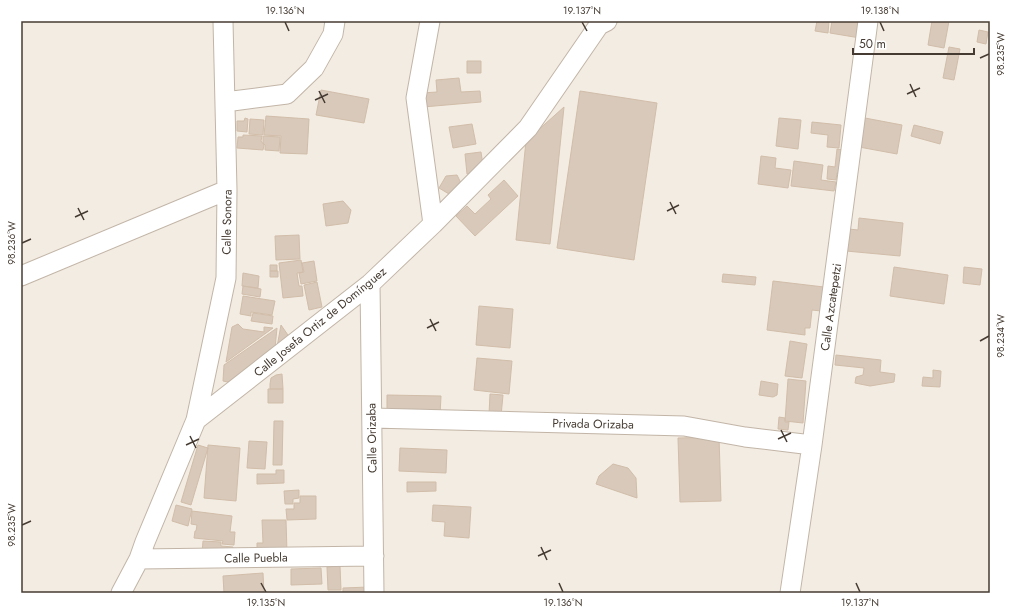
<svg xmlns="http://www.w3.org/2000/svg" width="1011" height="614" font-family="Jost,sans-serif">
	<style>
		.building { fill: #d9c9ba; stroke: #d1bda9 }
		.lines { fill: none; stroke-linecap: round; stroke-linejoin: round }
		.street-casing { stroke: #c2b5a7; stroke-width: 21 }
		.street { stroke: #fff; stroke-width: 19 }
		.ticks { fill: none; stroke: #453b32; stroke-width: 1.5 }
		.labels { text-anchor: middle; stroke-width: 3; stroke-linejoin: round; paint-order: stroke }
		.street-label { font-size: 12px; fill: #453b32; stroke: #fff }
		.neatline { fill: none; stroke: #453b32; stroke-width: 1.5 }
		.ticks-label { font-size: 10px; text-anchor: middle; fill: #453b32 }
	</style>
	<rect width="100%" height="100%" fill="#f3ece2"/>
	<path class="building" d="M817,21H829L828,33L815,31Z
		M832,21H863L860,38L830,33Z
		M932,21H949L944,48L928,45Z
		M979,30L988,32L986,44L977,42Z
		M949,47L960,49L954,80L943,78Z
		M467,61H481V73H467Z
		M459,78L461,92L480,91L481,102L423,107L422,93L437,92L436,80Z
		M321,90L369,99L364,123L316,115Z
		M580,91L657,103L634,260L557,248Z
		M564,107L550,244L516,240L526,141Z
		M266,116L309,119L307,154L280,153L281,136L264,135Z
		M245,118L248,119L247,132L237,131V121H244Z
		M779,118L801,120L798,149L776,146Z
		M865,118L902,125L897,154L859,147Z
		M250,119L264,120L263,135L249,134Z
		M812,122L841,125L839,148L827,147L828,135L811,133Z
		M472,124L476,144L453,148L449,127Z
		M914,125L943,132L940,144L911,136Z
		M243,135L262,136L261,141L264,145L263,150L237,148L238,137H243Z
		M263,136L280,137L279,151L265,150V145L263,143Z
		M837,149L844,150L841,174L837,173L836,180L827,179L828,166L835,167Z
		M481,152L484,172L467,174L465,154Z
		M761,156L776,158L775,168L791,170L788,188L758,184Z
		M794,161L823,165L821,180L836,182L834,191L791,186Z
		M457,175L461,183L449,194L439,188L446,176Z
		M504,180L518,196L475,236L456,216L467,206L475,214L491,199L488,195Z
		M343,201L351,210L348,223L326,226L323,204Z
		M859,218L903,223L900,256L846,251L849,229L858,230Z
		M299,235L300,259L276,260L275,236Z
		M301,260L303,272L297,273L299,286H302L303,296L283,298L279,263Z
		M314,261L317,281L301,284L299,273L304,272L302,263Z
		M270,265H277V271H270Z
		M894,267L948,275L944,304L890,296Z
		M964,267L982,269L980,285L963,283Z
		M270,271H278V277H270Z
		M243,273L259,276L258,288L242,286Z
		M723,274L756,277L755,285L722,282Z
		M773,281L824,287L821,311L812,310L810,328H805V335L767,330Z
		M317,282L322,307L309,310L304,285Z
		M243,286L261,289L260,297L242,294Z
		M243,296L275,301L272,315L251,312V316L240,314Z
		M479,306L513,309L510,348L476,345Z
		M253,313L273,316L272,324L251,321Z
		M238,324L243,329L264,332V327L273,328L226,362L232,327Z
		M281,325L290,338L277,347Z
		M277,328L275,348L228,382L223,381L224,365Z
		M790,341L807,344L802,378L785,376Z
		M836,355L881,360L880,372L895,374L894,382L870,386L855,383L856,377L863,375L864,368L835,365Z
		M477,358L512,361L509,394L474,390Z
		M933,370L941,371L940,387L922,386L923,377L933,378Z
		M282,374L283,389H270V384L271,378L276,375Z
		M788,379L806,381L803,423L785,421Z
		M761,381L778,384L777,395L773,397L759,395Z
		M268,389H283V403H268Z
		M490,394L503,395L501,416L489,415Z
		M387,395L441,396L440,415H387Z
		M779,417L785,418V422H789L788,430L778,429Z
		M274,421H283L282,465H273Z
		M719,437L721,501L680,502L678,438Z
		M249,441L267,442L265,469L247,468Z
		M198,445L208,448L191,505L181,502Z
		M208,445L240,448L236,501L204,498Z
		M400,448L447,450L446,473L399,471Z
		M613,464L628,468L636,478L637,498L596,484L599,476Z
		M276,470H284V483L257,484V474H276Z
		M407,482H436V491L407,492Z
		M299,490V498L293,499V504H285L284,491Z
		M300,496H316V519L287,520L286,509H294V503H300Z
		M176,505L192,509L188,526L172,521Z
		M433,505L471,507L469,538L444,536L445,522L432,521Z
		M192,511L232,516L230,532H235L234,545L222,544L223,541L194,538L195,531H196L197,525L191,524Z
		M262,520H286L287,553L257,554V543H263Z
		M203,541L221,542V546L233,547V556L202,553Z
		M340,566L341,590H328L327,567Z
		M321,568L322,584L291,585V569Z
		M263,573L264,593H224L223,576Z
		M369,587L370,593H343V588Z"/>
	<g class="lines">
		<defs>
			<path id="street" d="M430,21L416,98L433,224
				M225,102L287,94L314,68L333,34L335,21
				M21,276L227,190
				M370,284L374,593
				M372,418L684,426L745,437L812,445
				M196,420L226,278L227,190L223,21
				M139,559L374,556
				M121,593L139,559L145,542L196,420L370,284L433,224L528,128L599,25L607,21
				M790,593L812,445L868,21"/>
		</defs>
		<use href="#street" class="street-casing"/>
		<use href="#street" class="street"/>
	</g>
	<path class="ticks" d="M285,22L289,31M582,22L587,31M880,22L884,31M980,58L989,54M910,84L916,97M319,91L325,103M907,94L920,88M315,100L328,94M670,202L676,214M78,208L84,220M667,211L679,205M75,217L88,211M22,243L31,239M430,319L436,331M427,328L439,322M980,341L989,336M781,430L787,442M190,436L196,448M778,439L791,433M186,445L199,439M22,525L31,521M541,547L547,560M538,556L551,550M261,583L266,592M559,583L563,592M856,583L860,592"/>
	<g class="labels">
		<g class="street-label">
			<text transform="translate(227 222) rotate(-89)" y="4">Calle Sonora</text>
			<text transform="translate(831 307) rotate(-82)" y="4">Calle Azcatepetzi</text>
			<text transform="translate(320 322) rotate(-39)" y="4">Calle Josefa Ortiz de Domínguez</text>
			<text transform="translate(593 424) rotate(1)" y="4">Privada Orizaba</text>
			<text transform="translate(372 438) rotate(-91)" y="4">Calle Orizaba</text>
			<text transform="translate(256 558) rotate(-1)" y="4">Calle Puebla</text>
		</g>
	</g>
	<rect width="1011" height="614" fill="none" stroke="#ffffff" stroke-width="44"/>
	<path d="M853 48v6h121v-6" fill="none" stroke="#453b32" stroke-width="2"/>
	<text x="859" y="48" font-size="12" fill="#453b32" stroke="#ffffff" stroke-width="3" paint-order="stroke">50 m</text>
	<rect x="22" y="22" width="967" height="570" class="neatline"/>
	<g class="ticks-label">
		<text x="285" y="14">19.136°N</text>
		<text x="582" y="14">19.137°N</text>
		<text x="880" y="14">19.138°N</text>
		<text transform="translate(1000 54) rotate(-90)" y="4">98.235°W</text>
		<text transform="translate(11 243) rotate(-90)" y="4">98.236°W</text>
		<text transform="translate(1000 336) rotate(-90)" y="4">98.234°W</text>
		<text transform="translate(11 525) rotate(-90)" y="4">98.235°W</text>
		<text x="266" y="606">19.135°N</text>
		<text x="563" y="606">19.136°N</text>
		<text x="860" y="606">19.137°N</text>
	</g>
</svg>
